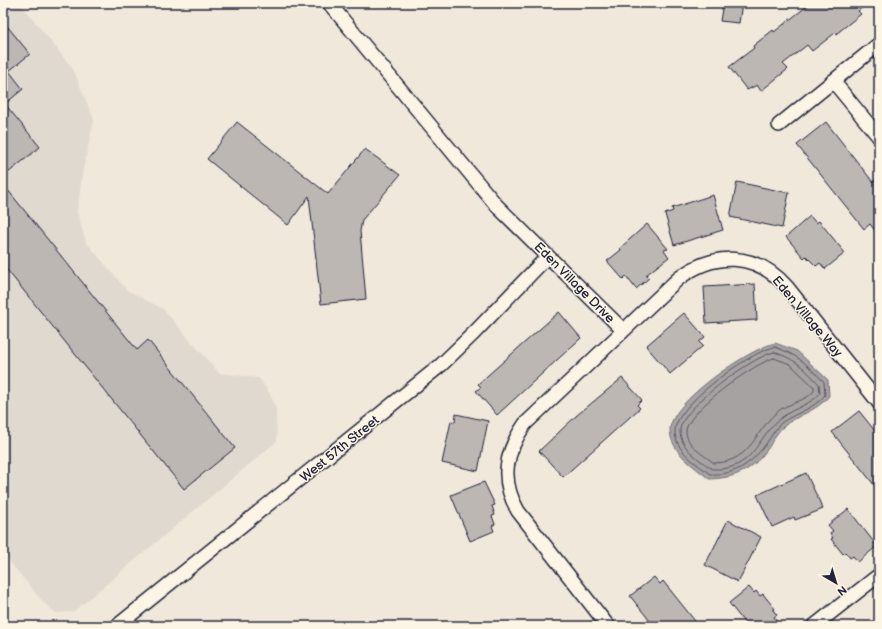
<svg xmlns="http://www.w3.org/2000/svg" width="882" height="629" font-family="'Balsamiq Sans',sans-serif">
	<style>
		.built { fill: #e0d9cf }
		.water { fill: #a6a2a2; stroke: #716f79 }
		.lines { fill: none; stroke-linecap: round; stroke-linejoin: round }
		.shore { stroke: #575564; stroke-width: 1 }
		.building { fill: #bcb7b3; stroke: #22223b }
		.street-casing { stroke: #22223b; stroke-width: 16 }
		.street { stroke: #fcf5e5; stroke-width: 13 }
		.labels { text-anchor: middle; stroke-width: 3; stroke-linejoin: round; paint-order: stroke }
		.street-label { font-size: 13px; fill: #22223b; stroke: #fcf5e5 }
	</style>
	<rect width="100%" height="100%" fill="#efe8db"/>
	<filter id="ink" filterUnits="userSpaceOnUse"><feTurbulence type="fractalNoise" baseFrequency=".025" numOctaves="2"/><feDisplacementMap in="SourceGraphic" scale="8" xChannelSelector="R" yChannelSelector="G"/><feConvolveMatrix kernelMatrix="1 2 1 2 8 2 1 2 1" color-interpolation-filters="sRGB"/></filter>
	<g filter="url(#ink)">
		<path class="built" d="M3,3H20L73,69L94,120L83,170L77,212L86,242L127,290L163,309L219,373L259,378L270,394L276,409L277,441L73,612L56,613L44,603L3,554Z"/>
		<path class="water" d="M775,343L797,351L828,380L829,396C816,412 798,414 783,427C777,432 773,440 769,447C753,470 737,478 709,479C694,466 671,453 670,430C670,402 749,349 775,343Z"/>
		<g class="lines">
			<path class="shore" d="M775,347C799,356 806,363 824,382L825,395C814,409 795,413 781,423C776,428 772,435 768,441C754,461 737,476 710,474C696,463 675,451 675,431C674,406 752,350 775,347Z
				M774,352C797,360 803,367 819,384L820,393C811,405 793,408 781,418C755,438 755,471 712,469C700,460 680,448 680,431C679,409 754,356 774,352Z
				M774,358L790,364L814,387V391C807,400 791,403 781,409C754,428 754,462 714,463C704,455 687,446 686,432C684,413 756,362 774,358Z"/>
		</g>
		<path class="building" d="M723,3H742L739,23L720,21Z
			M811,3H868L858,11L861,14L836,34L835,33L812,51L807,45L783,64L788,69L761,91L757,85L747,90L729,67L754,48L753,46L773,30L774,32Z
			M3,21L30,54L9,71L23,89L5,104L40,147L3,177Z
			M237,122L328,194L365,149L400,175L362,220L360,231L366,299L321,304L309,196L288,225L207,159Z
			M826,122L873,182L879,177V236L870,224L864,229L797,145Z
			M737,182L789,193L782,228L730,217Z
			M3,184L137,350L148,340L235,448L184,489L3,265Z
			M713,195L723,230L674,245L665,214L673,211L672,208Z
			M810,216L816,223L819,221L845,253L825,269L820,263L816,266L806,256L804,258L786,237Z
			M647,224L668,249L664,250L669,257L646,275L649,278L636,289L626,276L623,279L607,261L621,250L620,248Z
			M755,284L757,320L706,323L704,287Z
			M559,312L581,338L497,415L476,391L481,387L478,384Z
			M684,313L705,337L699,342L703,346L670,374L646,346Z
			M622,378L642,400L637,405L640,408L563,477L539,451L576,416Z
			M859,411L879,436V491L832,432Z
			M456,414L488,421L478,471L442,463L451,421L455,422Z
			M806,473L823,509L795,520L794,517L772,527L757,495Z
			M484,482L495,505L492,506L495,515L492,516L495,524L492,526L494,531L470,541L451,495Z
			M848,509L877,546L858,562L853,556L850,558L845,552L843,554L831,539L833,538L830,533L833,531L828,525Z
			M728,520L761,537L738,582L705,565Z
			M654,577L660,584L663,581L699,626H654L630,596Z
			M749,587L754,593L756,591L760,596L763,594L775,609L773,610L777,615L774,617L780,626H747L729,603Z"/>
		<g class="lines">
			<defs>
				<path id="street" d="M329,3L497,206L623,330
					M833,81L879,137
					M779,125L879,44
					M117,626L441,365L474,333L548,256
					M608,626L518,511C500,480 505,453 525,424L678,279C714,251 756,252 787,287L879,403
					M814,626L879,575"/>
			</defs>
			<use href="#street" class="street-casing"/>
			<use href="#street" class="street"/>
		</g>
	</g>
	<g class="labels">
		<g class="street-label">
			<text transform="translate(575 282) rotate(45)" y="5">Eden Village Drive</text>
			<text transform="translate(808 316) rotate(50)" y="5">Eden Village Way</text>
			<text transform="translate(339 448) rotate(-39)" y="5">West 57th Street</text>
		</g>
	</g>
	<rect width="882" height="629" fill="none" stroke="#fcf5e5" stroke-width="16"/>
	<rect x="8" y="8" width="866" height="613" fill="none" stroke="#22223b" stroke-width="1.5" filter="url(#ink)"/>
	<g transform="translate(836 583) rotate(142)" stroke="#fcf5e5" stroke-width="3" paint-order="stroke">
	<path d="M0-3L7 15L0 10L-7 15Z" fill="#22223b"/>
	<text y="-6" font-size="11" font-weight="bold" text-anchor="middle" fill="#22223b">N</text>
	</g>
</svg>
